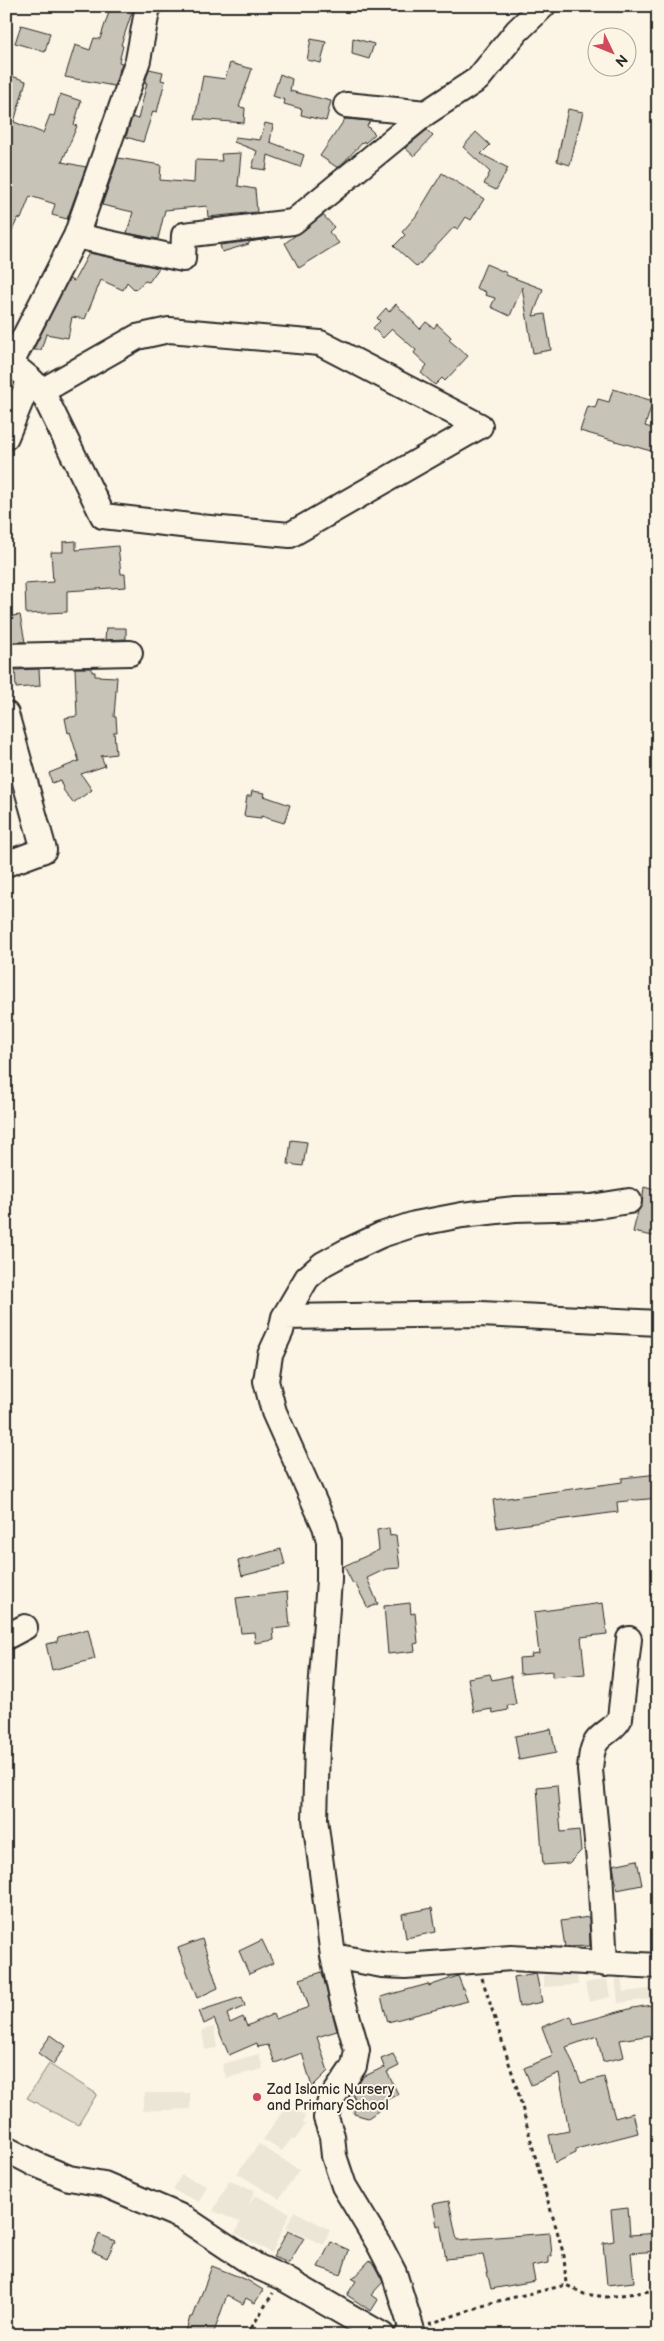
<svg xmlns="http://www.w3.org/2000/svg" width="664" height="2341" font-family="'Balsamiq Sans',sans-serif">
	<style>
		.built { fill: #ece6d7 }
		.green { fill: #ded8ca; stroke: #84827a }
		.building { fill: #c8c3b7; stroke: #2b2b2b }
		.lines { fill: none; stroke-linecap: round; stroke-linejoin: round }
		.minor-casing { stroke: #2b2b2b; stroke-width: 28 }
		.path { stroke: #2b2b2b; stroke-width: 3; stroke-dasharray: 4 4; stroke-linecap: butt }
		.minor { stroke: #fcf5e5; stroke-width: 24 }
		.poi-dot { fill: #d1495b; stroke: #fcf5e5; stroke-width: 2 }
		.labels { text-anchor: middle; stroke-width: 4; stroke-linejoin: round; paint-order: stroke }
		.poi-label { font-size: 14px; fill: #2b2b2b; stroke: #fcf5e5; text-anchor: start }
	</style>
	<rect width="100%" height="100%" fill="#fcf5e5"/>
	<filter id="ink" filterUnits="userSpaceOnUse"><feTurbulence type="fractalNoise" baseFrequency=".02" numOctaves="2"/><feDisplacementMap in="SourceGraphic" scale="10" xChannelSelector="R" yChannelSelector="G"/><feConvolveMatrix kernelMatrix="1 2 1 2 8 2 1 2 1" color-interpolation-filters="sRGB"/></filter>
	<g filter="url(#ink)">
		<path class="built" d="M577,1973L578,1985L544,1987V1975Z
			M615,1975H621L623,1992L658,1988V1998L618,2003Z
			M607,1979L610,1997L589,2002L585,1983Z
			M214,2027L217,2048L205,2050L202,2030Z
			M259,2054L263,2069L226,2078L222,2064Z
			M145,2093H190V2109L142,2111Z
			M286,2106L305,2115L303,2122L306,2124L295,2140L291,2139L282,2151L263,2140Z
			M259,2144L299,2170L279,2199L237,2173Z
			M181,2175L207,2186L199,2202L173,2190Z
			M229,2181L255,2190L248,2207L255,2195L290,2213L272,2253L235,2233L240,2222L213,2211Z
			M294,2211L330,2230L324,2245L286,2228Z"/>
		<path class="green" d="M49,2064L97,2094L78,2125L27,2098Z"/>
		<path class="building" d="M111,6H134L121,45L123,46L119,62L122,63L114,86L65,77L75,45L90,50L94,38L100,39Z
			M21,25L50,33L45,52L15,43Z
			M353,38L374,44L369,59L352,54Z
			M311,39L326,42L321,63L307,60Z
			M230,63L252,69L239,107L245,108L244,123L195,119L203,76L225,79Z
			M149,69L163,72L161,80L165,81L157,112L153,111L143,142L126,137L132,117L138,119L147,83H145Z
			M6,74L26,81L14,122L43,133L50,115L54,116L60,94L81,101L74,125L77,126L62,162L86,167L67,219L52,215L55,204L30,196L21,219L18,218L6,243Z
			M280,74L292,79L290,91L331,101L326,121L301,115L302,109L284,104L285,100L273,96Z
			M568,109L583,112L570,165L557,161Z
			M345,119L370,121L367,126L375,134L365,143L364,141L338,168L320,156Z
			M265,123L273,125L270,142L304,155L300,167L268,155L266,170L252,168L257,151L234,142L235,137L260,140Z
			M427,130L433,136L414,156L405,148Z
			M476,132L490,145L481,154L508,168L496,190L484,184L490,172L463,147Z
			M241,153L238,186L255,189L257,212L208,217L207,206L165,210L158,239L127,233L133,212L102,205L118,158L161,165L160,180L194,183L195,160L222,161L221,154Z
			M442,173L484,199L471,220L466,217L458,229L454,227L417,267L394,246L405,235L402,232L416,216Z
			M323,215L334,227L329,232L339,243L299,268L285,243Z
			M268,239L249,242V244L222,252L220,245Z
			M89,253L159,268L149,282L145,281L135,290L127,282L123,290L101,280L85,319L72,317L68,338L46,334L41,350H33L69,279L74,281Z
			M486,264L507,273L506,275L543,289L533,316L545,314L551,350L533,353L522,287L510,316L491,307L495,298L485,295L486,292L476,288Z
			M396,304L420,329L426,322L434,328L437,324L451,337L449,340L468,356L445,381L442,378L435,385L421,373L427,365L414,353L416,350L392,329L383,338L373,328L380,321L377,318L386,308L389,312Z
			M613,389L653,401L645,426L658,430V453L580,431L588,406L595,408L598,399L609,402Z
			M76,541V550L118,546L121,574H125L126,587L67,591V612L26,614L25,584L53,582L51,552H63V542Z
			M20,615L25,642H6V620L12,619V616Z
			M106,628H126V639L105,640Z
			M75,668H92V672H95V676L117,677L114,717H116L117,732H114L116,754L101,756L105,766L81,774L92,790L73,803L64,791L60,780L52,783L49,773L79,761L70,732L68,733L65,718L77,716Z
			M39,669L40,686L16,688L15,670Z
			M252,791L265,793L264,796L290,805L284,823L261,816V818L244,816L247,796H251Z
			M291,1140L307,1142L303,1166L288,1164Z
			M644,1187L658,1191V1237L633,1232L638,1211L642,1205Z
			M658,1474V1498L617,1502L618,1512L497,1528L493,1500L622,1482V1478Z
			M389,1528L390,1536L396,1535L400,1568L386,1569L367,1578L378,1604L368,1608L355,1583L353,1584L344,1566L379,1550L377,1530Z
			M281,1549L285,1565L242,1576L238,1561Z
			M287,1592L290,1627L273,1629L274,1640L255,1643L254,1632L241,1633L236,1598Z
			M410,1603L411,1614L415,1613L418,1643L414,1644L415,1651L388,1654L384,1606Z
			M603,1603L607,1634L581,1637L585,1674L552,1677V1671L520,1674L519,1658L532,1657L531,1654L539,1653L534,1612Z
			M88,1629L95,1659L52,1670L46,1644L57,1642L58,1637Z
			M490,1674L492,1680L511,1676L516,1704L507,1706L508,1710L493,1713L492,1709L474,1712L468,1678Z
			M551,1729L556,1753L519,1760L515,1736Z
			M557,1785L561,1832L579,1830L581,1851L569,1863L543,1865L537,1787Z
			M637,1860L642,1885L617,1890L613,1865Z
			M432,1908L436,1932L406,1938L402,1914Z
			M589,1917L590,1946L565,1947L561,1921Z
			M202,1939L218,1988L197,1998L178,1948Z
			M262,1940L273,1963L249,1974L239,1951Z
			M322,1972L337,2031L317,2037L328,2071L312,2087L302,2053L275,2063L268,2045L258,2047L257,2043L229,2055L214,2019L204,2024L199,2011L242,1997L245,2006L227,2014L230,2023L243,2017L247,2026L273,2014L275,2019L309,2007L300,1979Z
			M536,1973L542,2002L519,2007L514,1977Z
			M458,1976L468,2001L388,2022L381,1997L428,1984L429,1986Z
			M651,2005L652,2011L658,2010V2034L620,2040L624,2057L603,2062L597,2036L566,2047L581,2083L604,2077L615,2118L633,2113L638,2133L576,2149V2153L555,2163L549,2135L569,2131L559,2073L531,2085L524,2068L553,2056L542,2027L571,2016L574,2024L633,2008Z
			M51,2035L66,2046L53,2064L38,2053Z
			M393,2054L399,2066L387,2072L398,2094L383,2102L385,2106L368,2118L354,2114L355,2099L352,2093L363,2077L384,2067L385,2069L381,2059Z
			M449,2201L457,2240L550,2233L552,2256H549V2263L532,2266L535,2281L491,2289L483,2255L446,2259L440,2225L437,2226L433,2204Z
			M628,2208L630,2235L658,2233V2251L631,2253L634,2282L607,2285L603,2243L614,2241L611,2210Z
			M288,2231L304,2238L289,2263L273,2257Z
			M99,2234L115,2241L107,2258L92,2251Z
			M331,2242L349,2250L341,2275L318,2267Z
			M370,2260L374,2265L383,2282L371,2295L378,2300L371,2311L347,2295L356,2281L352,2279Z
			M212,2266L247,2280L263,2290L255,2303L246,2298L243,2304L227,2295L213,2335H185L190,2317H193Z"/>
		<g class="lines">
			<defs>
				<path id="minor" d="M346,105L426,113
					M76,236L183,259L184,235L293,222L426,113L478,79L517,31L543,6
					M11,363L76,236L138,60L148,6
					M30,379L42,391L137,337L169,330L320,343L480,426
					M42,391L103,516L199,527L290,535L480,426
					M6,437L30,379L19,370
					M6,656L130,653
					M6,714L44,850L6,864
					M284,1317L481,1314L658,1323
					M6,1637L25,1627
					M333,1956L382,1965L405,1966L511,1958L658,1966
					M605,1964L600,1871L590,1770C591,1760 591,1749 597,1741C604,1732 615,1729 620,1718L629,1639
					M6,2149L35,2164L69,2178L104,2184L184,2218L256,2266L283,2278L382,2335
					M407,2335L412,2330L394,2273L379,2244L344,2186L334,2156L332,2136L326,2118L330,2101L354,2066L357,2050L342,1998L333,1956L315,1819L317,1748L329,1580V1541L325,1526L274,1412L266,1381L270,1355L281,1331L284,1317L307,1278L323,1264L347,1251L381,1235L415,1224L462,1215L515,1209L591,1207L629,1201"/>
			</defs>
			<use href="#minor" class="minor-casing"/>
			<path class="path" d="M482,1978L517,2088L542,2182L556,2227L564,2256L566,2285
				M429,2324L494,2302L566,2285L584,2294L607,2297L658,2290
				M247,2335L273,2293"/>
			<use href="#minor" class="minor"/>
		</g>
	</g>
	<circle class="poi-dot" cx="257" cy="2097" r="5"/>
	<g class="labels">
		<g class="poi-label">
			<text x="267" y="2094">Zad Islamic Nursery<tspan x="267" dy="16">and Primary School</tspan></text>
		</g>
	</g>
	<rect width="664" height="2341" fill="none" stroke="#fcf5e5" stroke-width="25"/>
	<rect x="12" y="12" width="639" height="2316" fill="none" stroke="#2b2b2b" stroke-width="2" filter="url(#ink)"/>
	<g transform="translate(612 52) rotate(133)"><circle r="24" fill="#fcf5e5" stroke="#a8a49b"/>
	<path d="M0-4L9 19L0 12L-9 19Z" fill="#d1495b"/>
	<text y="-8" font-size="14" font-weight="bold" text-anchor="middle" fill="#2b2b2b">N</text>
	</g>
</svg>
